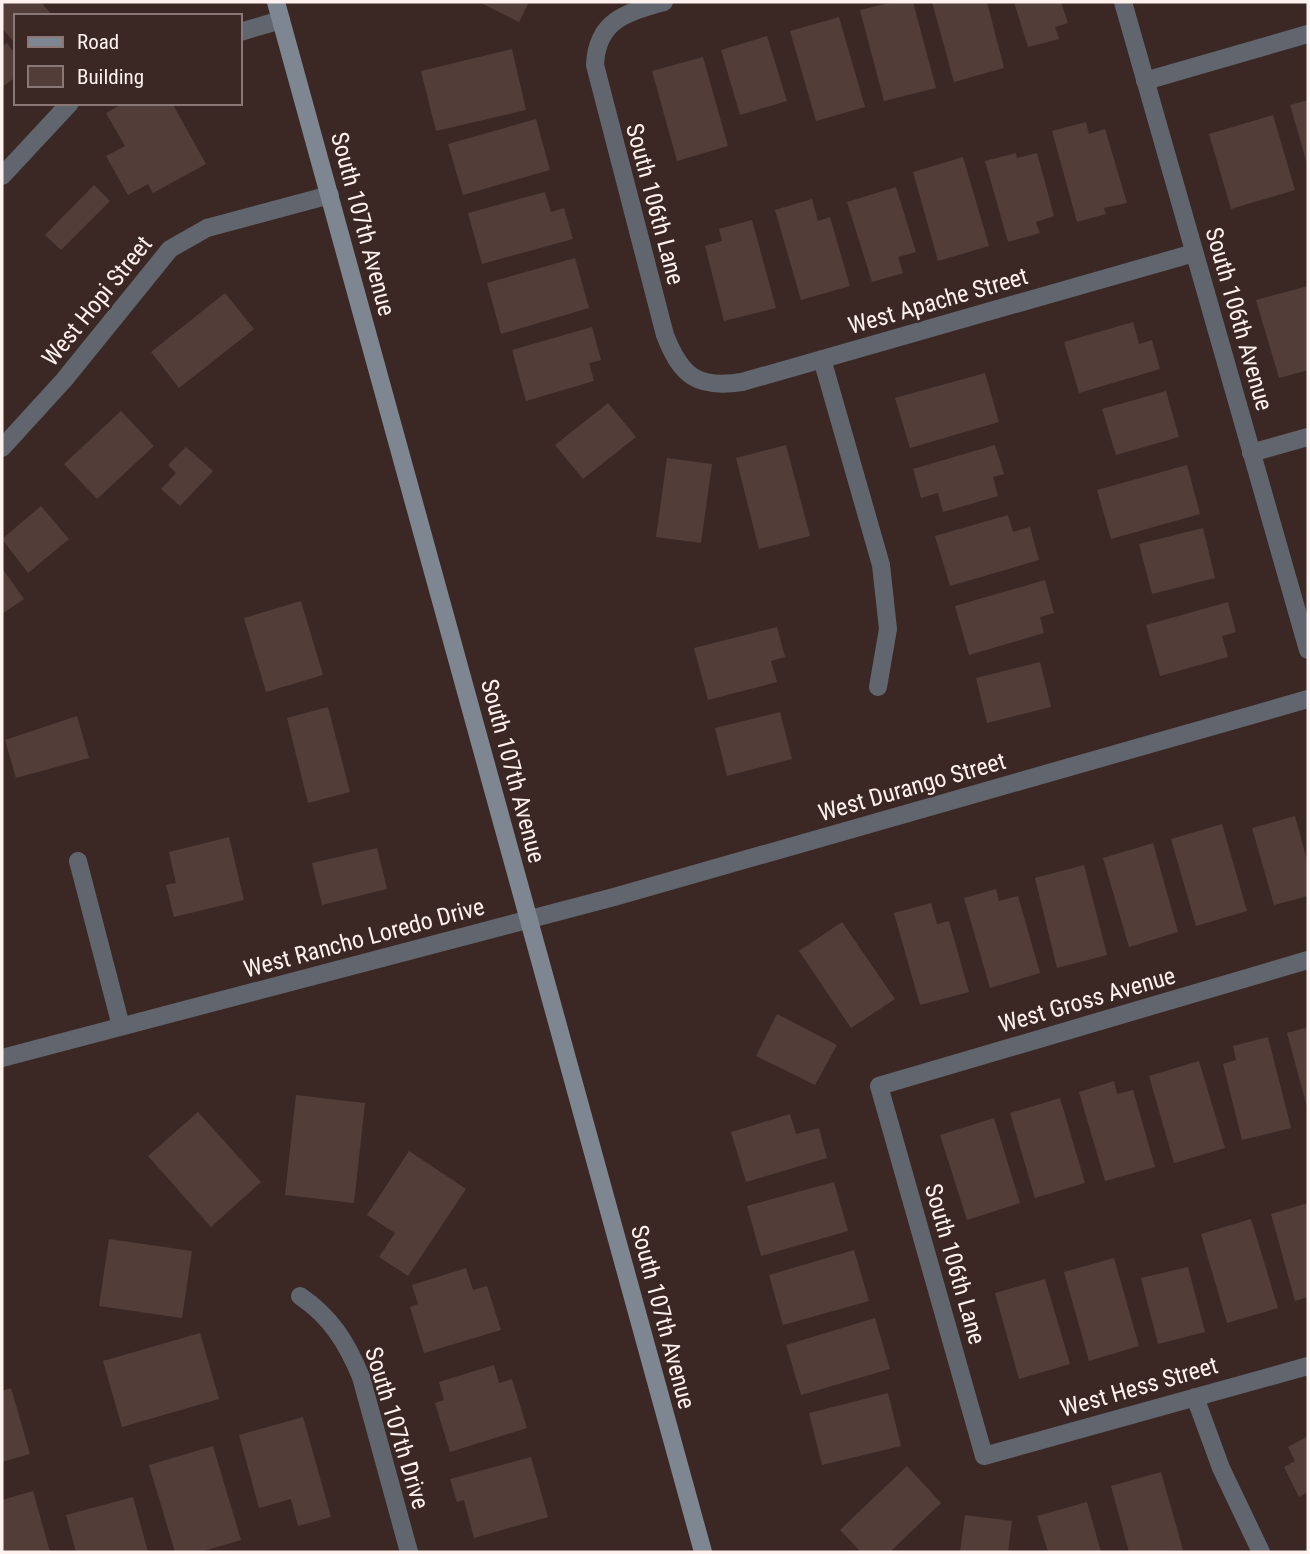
<svg xmlns="http://www.w3.org/2000/svg" width="1310" height="1554" font-family="'Roboto Condensed',sans-serif">
	<style>
		.building { fill: #523d39 }
		.lines { fill: none; stroke-linecap: round; stroke-linejoin: round }
		.service { stroke: #61666e; stroke-width: 18 }
		.minor { stroke: #61666e; stroke-width: 18 }
		.tertiary { stroke: #61666e; stroke-width: 18 }
		.secondary { stroke: #7e8692; stroke-width: 18 }
		.labels { text-anchor: middle; stroke-width: 5; stroke-linejoin: round; paint-order: stroke }
		.street-label { font-size: 24px; fill: #fef1ee; stroke: #3b2824 }
	</style>
	<rect width="100%" height="100%" fill="#3b2824"/>
	<path class="building" d="M2,2H41L53,16H16V45L2,28Z
		M479,2H529L519,22Z
		M893,2H913L936,88L884,101L860,10Z
		M932,2H987L1004,68L954,82Z
		M1014,2H1061L1068,23L1055,27L1059,39L1028,47Z
		M839,17L865,107L816,121L790,31Z
		M767,36L787,101L740,115L721,50Z
		M7,43L16,55V77L2,87V46Z
		M512,49L526,110L436,131L421,71Z
		M703,57L728,146L677,161L652,71Z
		M1308,100V167L1290,105Z
		M124,103H172L206,164L153,193L148,184L128,195L106,156L125,146L106,113Z
		M1273,115L1295,190L1231,209L1209,134Z
		M536,119L550,170L463,195L448,144Z
		M1086,122L1089,134L1105,129L1127,203L1104,208L1106,214L1077,222L1052,131Z
		M1016,153L1017,158L1037,153L1054,216L1036,222L1040,233L1008,242L985,161Z
		M963,157L989,246L938,261L913,172Z
		M94,185L110,201L61,250L45,235Z
		M896,187L916,252L898,257L903,273L872,282L847,202Z
		M545,192L551,212L564,208L573,239L482,264L468,213Z
		M812,199L818,221L830,217L850,286L801,300L775,210Z
		M752,220L776,308L724,321L705,246L722,241L719,229Z
		M575,258L589,308L501,334L487,283Z
		M1308,286V370L1279,378L1256,300Z
		M225,293L254,329L179,388L151,352Z
		M1133,322L1139,344L1152,340L1160,369L1079,393L1064,342Z
		M592,327L601,360L589,363L594,381L526,401L512,350Z
		M985,373L999,422L910,448L895,398Z
		M1166,391L1179,437L1116,455L1102,409Z
		M608,403L636,437L583,479L555,445Z
		M121,411L154,446L97,499L64,464Z
		M786,445L810,536L759,549L736,458Z
		M995,445L1004,474L993,477L998,496L943,512L938,493L921,498L913,469Z
		M186,447L213,471L180,506L161,489L176,473L168,465Z
		M667,458L712,464L701,543L656,537Z
		M1187,465L1200,514L1111,539L1097,490Z
		M41,506L69,539L28,573L2,539Z
		M1008,515L1013,532L1030,527L1039,560L950,586L935,536Z
		M1203,528L1215,578L1152,594L1139,544Z
		M2,568L24,599L2,614Z
		M1045,580L1054,613L1040,617L1044,633L969,655L955,606Z
		M301,601L323,675L266,692L244,618Z
		M1228,602L1236,632L1222,636L1228,657L1160,676L1146,625Z
		M777,627L785,657L771,661L777,682L708,700L694,648Z
		M1040,662L1051,707L987,723L976,678Z
		M328,707L350,792L308,803L287,718Z
		M780,712L792,759L727,776L715,728Z
		M77,716L89,758L16,778L5,740Z
		M1295,816L1308,864V896L1274,905L1252,828Z
		M1222,824L1247,911L1196,926L1171,839Z
		M229,837L244,900L174,917L166,885L176,883L169,852Z
		M1153,843L1178,932L1129,947L1103,858Z
		M377,848L387,889L322,905L312,863Z
		M1084,865L1107,955L1057,968L1035,878Z
		M996,889L999,901L1018,896L1040,973L990,988L964,898Z
		M931,903L937,924L949,921L969,992L920,1005L894,913Z
		M842,922L895,999L851,1028L799,951Z
		M777,1014L837,1045L815,1085L756,1056Z
		M1308,1027V1107H1307L1287,1033Z
		M1268,1037L1291,1128L1242,1140L1223,1064L1236,1060L1233,1046Z
		M1199,1061L1225,1148L1174,1163L1149,1076Z
		M1114,1081L1117,1094L1133,1090L1155,1167L1105,1181L1079,1092Z
		M296,1095L365,1103L354,1203L285,1195Z
		M1060,1098L1085,1183L1035,1198L1010,1113Z
		M198,1112L261,1182L211,1227L148,1156Z
		M790,1114L796,1134L819,1128L827,1158L746,1182L731,1132Z
		M994,1118L1020,1203L967,1220L940,1135Z
		M409,1151L466,1189L408,1276L379,1257L395,1233L367,1215Z
		M834,1182L848,1231L761,1256L747,1206Z
		M1308,1203V1297L1295,1301L1271,1214Z
		M1251,1219L1278,1308L1227,1323L1201,1234Z
		M109,1239L192,1251L182,1318L99,1306Z
		M854,1250L869,1301L783,1325L769,1275Z
		M1114,1258L1139,1346L1089,1361L1064,1272Z
		M1188,1267L1205,1332L1158,1344L1141,1278Z
		M466,1268L473,1290L487,1286L501,1330L424,1353L410,1307L418,1304L412,1285Z
		M1045,1279L1070,1364L1019,1379L995,1293Z
		M875,1318L890,1369L801,1395L786,1345Z
		M200,1333L219,1399L122,1427L103,1361Z
		M494,1365L499,1383L512,1379L527,1428L450,1452L435,1403L444,1400L439,1382Z
		M11,1388L30,1454L2,1462V1391Z
		M888,1393L901,1446L822,1465L809,1413Z
		M303,1417L331,1517L298,1526L291,1499L259,1508L239,1435Z
		M1308,1436V1492L1299,1497L1284,1467L1295,1461L1288,1447Z
		M213,1446L241,1540L200,1552H175L149,1465Z
		M531,1457L548,1517L474,1538L464,1500L457,1502L450,1479Z
		M907,1466L941,1503L890,1552H861L840,1530Z
		M1161,1472L1183,1550L1129,1552L1111,1486Z
		M33,1491L50,1552H2V1500Z
		M133,1497L148,1552H76L66,1515Z
		M1087,1502L1101,1552H1048L1037,1516Z
		M965,1515L1012,1521L1008,1552H960Z"/>
	<g class="lines">
		<path class="service" d="M240,32L281,20
			M2,176L70,103"/>
		<path class="minor" d="M664,2C626,13 597,20 595,65L665,335C681,376 697,389 742,382L1194,253
			M1123,2L1308,650
			M1145,81L1308,34
			M822,359L881,565L888,629L878,687
			M2,448L64,380L170,249L207,228L330,195
			M1251,453L1308,437
			M78,861L121,1026
			M1308,960L879,1086L984,1456L1308,1366
			M300,1296C331,1317 347,1343 361,1377L409,1552
			M1195,1397L1221,1468L1261,1552"/>
		<path class="tertiary" d="M2,1058L614,897L1308,699"/>
		<path class="secondary" d="M276,2L703,1552"/>
	</g>
	<g class="labels">
		<g class="street-label">
			<text transform="translate(655 204) rotate(75)" y="8">South 106th Lane</text>
			<text transform="translate(363 224) rotate(75)" y="8">South 107th Avenue</text>
			<text transform="translate(97 301) rotate(-51)" y="8">West Hopi Street</text>
			<text transform="translate(938 301) rotate(-16)" y="8">West Apache Street</text>
			<text transform="translate(1239 319) rotate(74)" y="8">South 106th Avenue</text>
			<text transform="translate(513 771) rotate(75)" y="8">South 107th Avenue</text>
			<text transform="translate(912 787) rotate(-16)" y="8">West Durango Street</text>
			<text transform="translate(364 938) rotate(-15)" y="8">West Rancho Loredo Drive</text>
			<text transform="translate(1087 1000) rotate(-16)" y="8">West Gross Avenue</text>
			<text transform="translate(955 1264) rotate(74)" y="8">South 106th Lane</text>
			<text transform="translate(663 1317) rotate(75)" y="8">South 107th Avenue</text>
			<text transform="translate(1139 1387) rotate(-16)" y="8">West Hess Street</text>
			<text transform="translate(397 1428) rotate(73)" y="8">South 107th Drive</text>
		</g>
	</g>
	<rect width="1310" height="1554" fill="none" stroke="#fef1ee" stroke-width="7"/>
	<rect x="14" y="14" width="228" height="91" fill="#3b2824" stroke="#897875" stroke-width="2"/>
	<rect x="28" y="37" width="35" height="10" fill="#7e8692" stroke="#897875" stroke-width="2"/>
	<text x="77" y="49" font-size="21" fill="#fef1ee">Road</text>
	<rect x="28" y="66" width="35" height="21" fill="#523d39" stroke="#897875" stroke-width="2"/>
	<text x="77" y="84" font-size="21" fill="#fef1ee">Building</text>
</svg>
